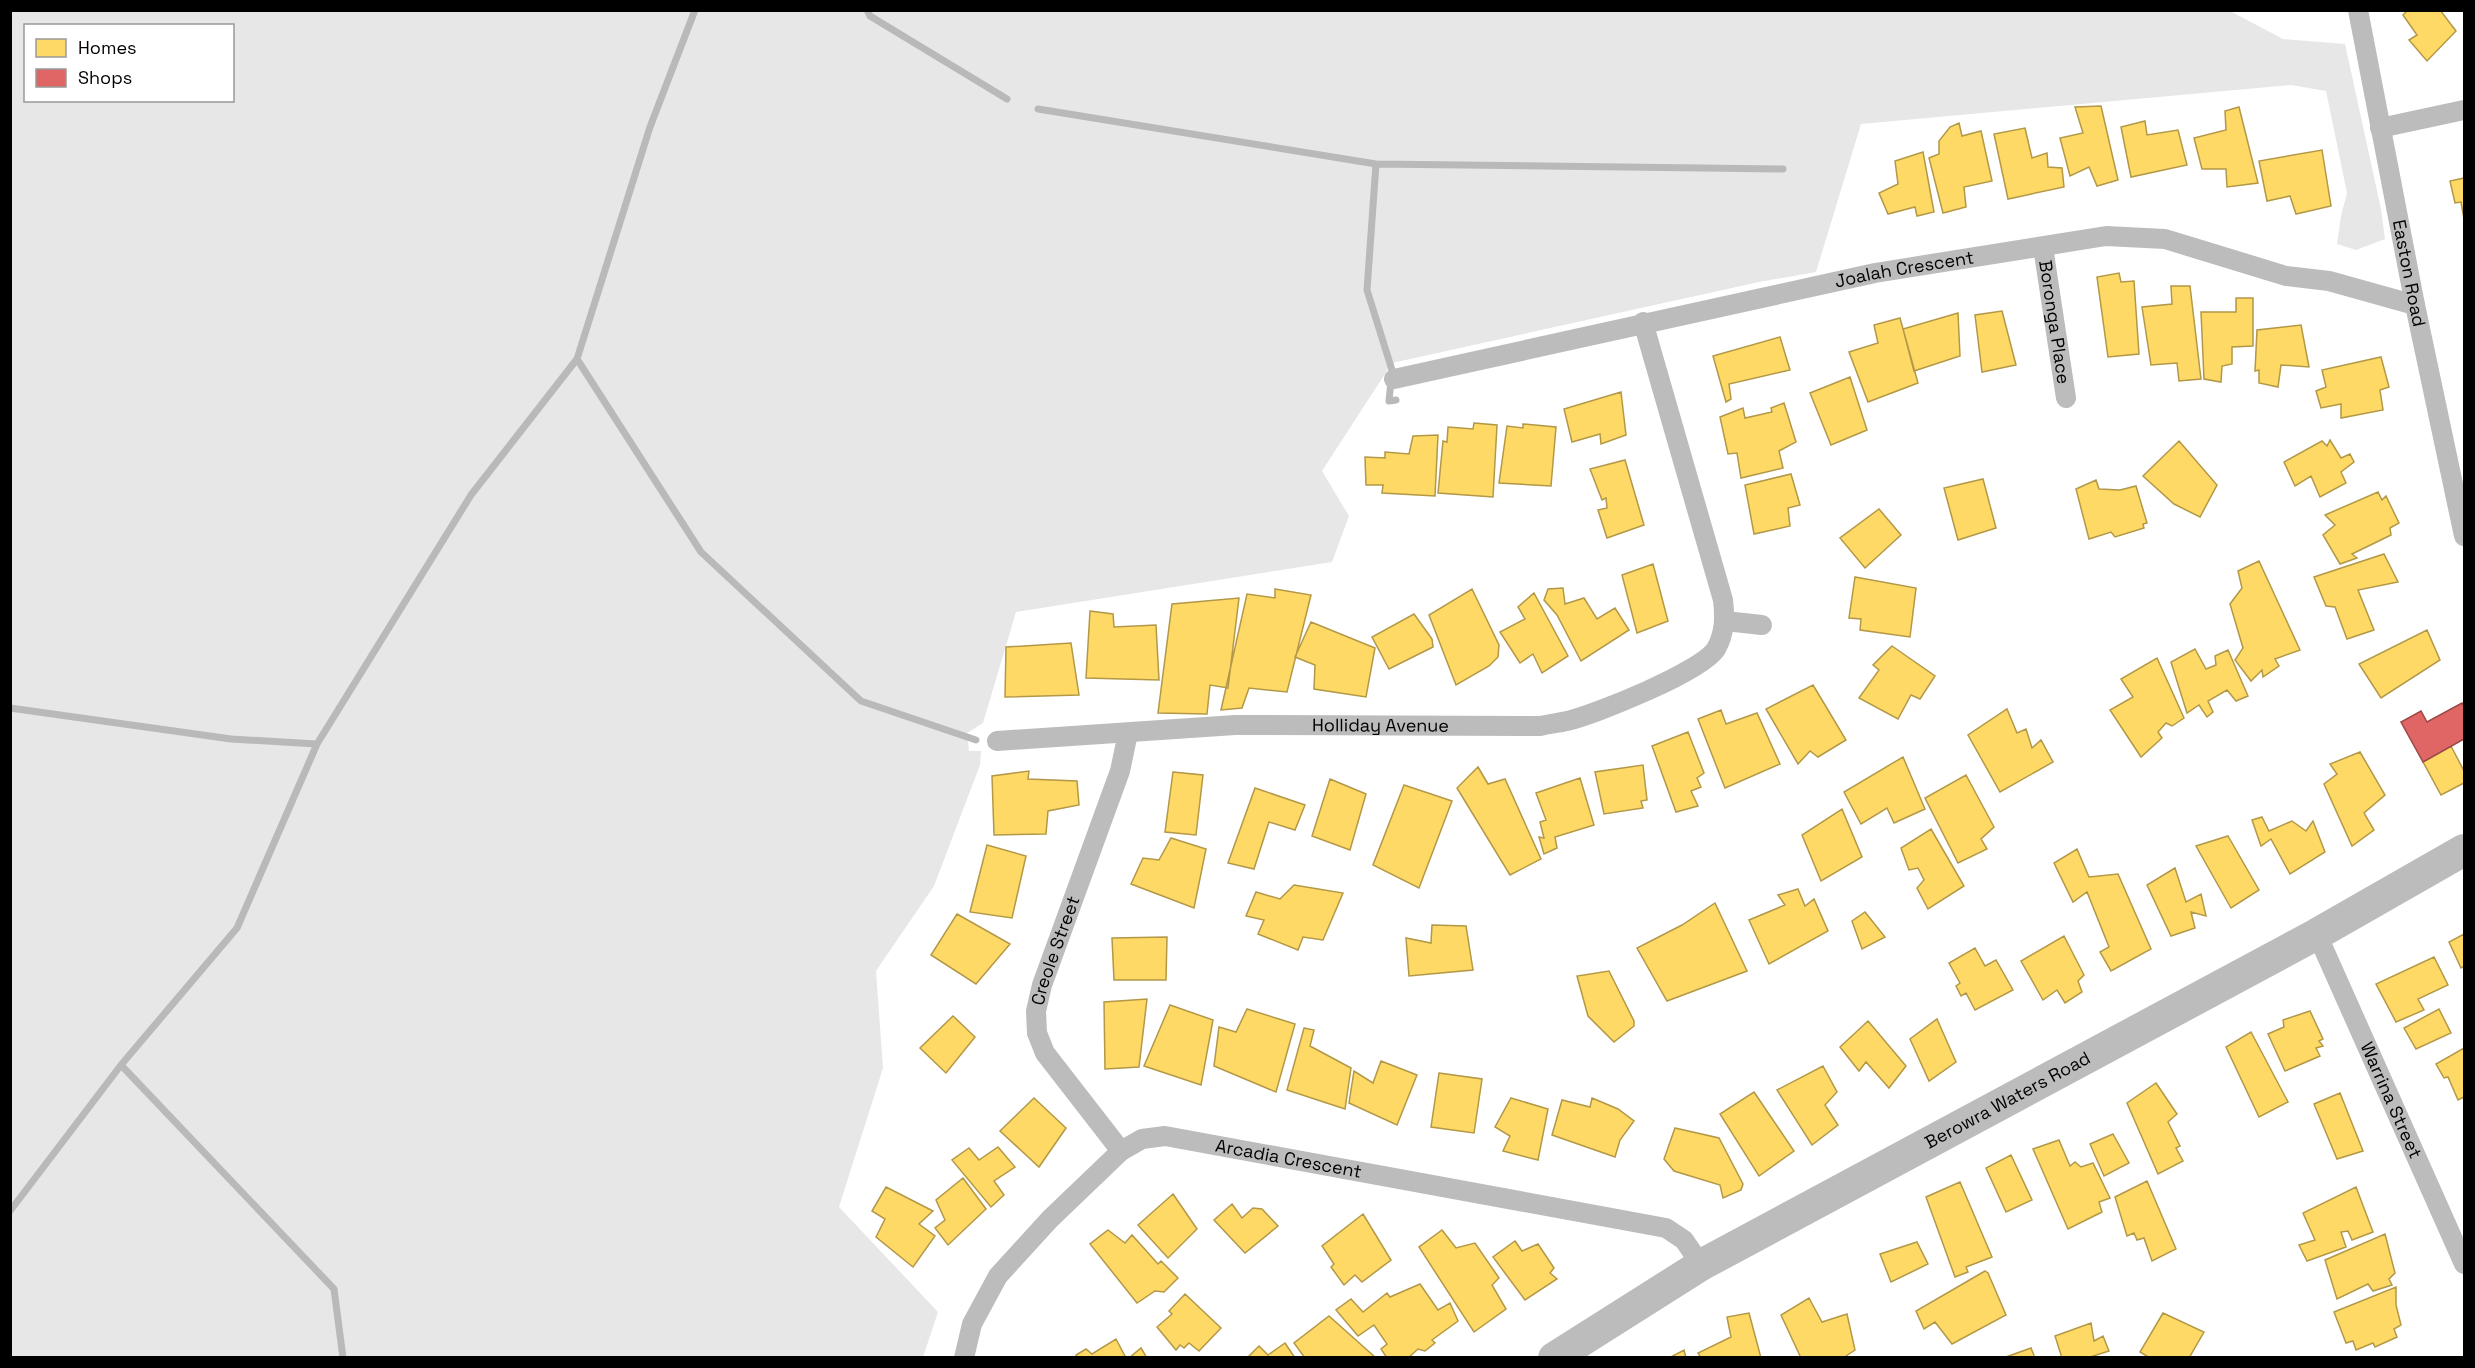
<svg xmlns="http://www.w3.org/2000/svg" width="2475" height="1368" font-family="'Space Grotesk',sans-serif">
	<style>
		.green { fill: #e7e7e7; fill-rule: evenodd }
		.homes { fill: #ffd966; stroke: #b29847; stroke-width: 1.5 }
		.shops { fill: #e06666; stroke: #9d4747; stroke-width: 1.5 }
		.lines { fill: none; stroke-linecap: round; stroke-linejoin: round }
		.stream { stroke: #b9b9b9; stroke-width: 7 }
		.street { stroke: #bcbcbc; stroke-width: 20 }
		.primary { stroke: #bcbcbc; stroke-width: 32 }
		.labels { text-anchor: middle; stroke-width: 6; stroke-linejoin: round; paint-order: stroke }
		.street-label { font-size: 18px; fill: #000; stroke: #fff }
	</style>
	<rect width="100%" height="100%" fill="#fff"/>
	<path class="green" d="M10,11H2230L2283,39L2345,44L2381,209L2385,239L2356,250L2337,244L2341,216L2347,193L2326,91L2291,85L1861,124L1816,272L1759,282L1392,363L1322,471L1349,516L1332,562L1016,612L983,723L967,733L969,751H981L980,765L934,886L876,971L883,1068L839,1207L938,1312L923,1357H11ZM26,26H232V100H26Z"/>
	<path class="homes" d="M2408,10H2440L2456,31L2427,61L2409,40L2417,35L2403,15Z
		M2101,106L2118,180L2097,186L2089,167L2070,176L2060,138L2083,133L2075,107Z
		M2239,107L2258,183L2227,187L2226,169H2202L2194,138L2226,130L2225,111Z
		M2145,121L2147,135L2178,130L2187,165L2131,177L2121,127Z
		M1959,123L1962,136L1981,131L1992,181L1964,187L1966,207L1943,213L1929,158L1939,154V141L1950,127Z
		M2025,128L2032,158L2047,153L2048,167L2062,168L2064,187L2008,199L1994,134Z
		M2322,150L2331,206L2296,214L2290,196L2267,201L2259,161Z
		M1923,152L1934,212L1917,216L1915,207L1888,214L1879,193L1898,184L1895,161Z
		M2464,178V219L2461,202L2455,203L2450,181Z
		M2119,273L2121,282L2134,281L2139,354L2108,357L2097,277Z
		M2171,286H2190L2201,379L2179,381L2177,363L2151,365L2142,307L2172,304Z
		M2236,298H2253V346L2232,347V364L2222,366L2221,382L2204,379L2201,312H2236Z
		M2002,311L2016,365L1982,372L1975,315Z
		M1958,313L1960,356L1914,371L1903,329Z
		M1900,318L1918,383L1868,402L1849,352L1878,343L1874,325Z
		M2301,325L2309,367L2281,365L2278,387L2259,383V370L2255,371L2257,330Z
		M1780,337L1790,370L1729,384L1731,399L1726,402L1713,356Z
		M2381,357L2389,387L2380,390L2383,410L2341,418V404L2321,408L2316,391L2326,387L2322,370Z
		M1850,377L1867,430L1831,445L1810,393Z
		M1621,392L1626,435L1601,444L1600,434L1572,442L1564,409Z
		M1784,403L1796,442L1779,451L1783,468L1741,478L1737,453L1728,454L1720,417L1743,408L1745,418L1772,412L1771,408Z
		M1474,423L1497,425L1493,497L1438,493L1443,441L1447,442L1448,427L1473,429Z
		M1523,424L1556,427L1551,486L1499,483L1507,426L1523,428Z
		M1438,435L1435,496L1382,493L1383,485H1366L1365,457L1385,458V452L1409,454L1413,436Z
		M2330,440L2341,458L2350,454L2354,462L2341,472L2346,483L2320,497L2311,476L2295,486L2284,462L2322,441L2327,446Z
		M2179,441L2217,485L2200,517L2174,504L2143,476Z
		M1625,460L1644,525L1607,538L1598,510L1607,508L1606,498L1602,500L1590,469Z
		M1791,474L1800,505L1788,508L1790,526L1754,534L1745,485Z
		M1983,479L1996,528L1958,540L1944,488Z
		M2096,480L2099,489L2120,490L2136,486L2147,523L2143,524L2144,528L2115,537L2111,532L2089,539L2076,489Z
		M2378,492L2382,500L2386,496L2399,523L2390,528L2391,535L2352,554L2357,558L2340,564L2323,535L2335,525L2325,515Z
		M1879,509L1901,535L1865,568L1840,538Z
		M2384,554L2398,582L2358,590L2374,630L2347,639L2335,607L2326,606L2314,577Z
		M2259,561L2300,650L2275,659L2279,666L2263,677L2262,670L2251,681L2235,660L2243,648L2230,604L2242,588L2238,571Z
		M1653,564L1668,621L1637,633L1622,575Z
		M1855,577L1916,588L1910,637L1860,630L1861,619L1849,618Z
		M1563,588L1565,604L1584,598L1597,619L1615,608L1629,630L1581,661L1557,615L1544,600L1548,589Z
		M1275,589L1311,595L1287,692L1249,688L1242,708L1221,710L1247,594L1275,598Z
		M1472,589L1499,645L1498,657L1489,666L1456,685L1429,615Z
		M1534,593L1568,656L1542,673L1533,654L1520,663L1500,632L1525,619L1518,607Z
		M1239,598L1228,688L1210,685L1207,714L1158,713L1172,604Z
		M1090,611L1113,614L1114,627L1156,625L1159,680L1086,678Z
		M1414,614L1432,639L1433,647L1389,669L1372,637Z
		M1311,622L1375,648L1366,697L1314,689L1315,665L1295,657Z
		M2427,630L2440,660L2381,698L2359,664Z
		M1071,643L1079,695L1005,697L1006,647Z
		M1892,646L1935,676L1920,699L1911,695L1898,719L1859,698L1879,670L1873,665Z
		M2195,649L2206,669L2216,665L2215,656L2228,650L2248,696L2236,701L2227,690L2208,701L2213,712L2207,717L2199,705L2187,713L2171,662Z
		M2157,658L2184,718L2172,726L2166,723L2158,732L2162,738L2141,757L2110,710L2133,697L2121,679Z
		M1813,685L1846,740L1818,757L1810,751L1798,764L1766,709Z
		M2007,709L2017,733L2026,729L2032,748L2041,740L2053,762L2000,792L1968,735Z
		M1721,710L1726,724L1757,713L1780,764L1725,788L1698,719Z
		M1688,732L1704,773L1697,778L1701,787L1691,791L1698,806L1676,812L1652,746Z
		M2451,746L2464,771V783L2441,795L2423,762Z
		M2360,752L2385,795L2364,813L2374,830L2352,846L2324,784L2337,774L2330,764Z
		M1903,757L1925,809L1894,823L1887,808L1861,824L1844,792Z
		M1643,765L1647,800L1641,801L1643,808L1604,814L1595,772Z
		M1478,767L1488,784L1505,779L1541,859L1510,875L1457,788Z
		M1029,771L1028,779L1077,781L1079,805L1048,811L1046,834L994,835L992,776Z
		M1173,772L1203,775L1196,835L1165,832Z
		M1966,775L1994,827L1981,839L1987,849L1958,863L1925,798Z
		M1580,778L1594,825L1555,837L1557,848L1544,854L1539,837L1544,838L1540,822L1546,820L1536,793Z
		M1330,779L1366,794L1350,850L1312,836Z
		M1404,785L1452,801L1419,888L1373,865Z
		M1255,788L1305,805L1295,830L1269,822L1254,869L1228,863Z
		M1842,809L1862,857L1821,881L1802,835Z
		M2262,817L2269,831L2292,821L2306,831L2313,821L2325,852L2290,874L2271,839L2261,846L2252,820Z
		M1931,829L1964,886L1928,909L1917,888L1924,880L1918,868L1909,870L1901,848Z
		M2228,836L2259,890L2231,908L2196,846Z
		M1171,838L1206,849L1194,908L1131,884L1143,858L1159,860Z
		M987,845L1026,856L1012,918L970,912Z
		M2077,849L2089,877L2118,874L2151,949L2111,971L2100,952L2109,947L2087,892L2073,902L2054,863Z
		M2175,868L2186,902L2201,894L2206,916L2191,912L2195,928L2171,936L2147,885Z
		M1294,885L1343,893L1323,940L1303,937L1298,950L1258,934L1264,920L1246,916L1256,892L1280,899Z
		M1798,889L1805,906L1814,899L1828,931L1769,964L1749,920L1785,905L1778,895Z
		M1715,903L1747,971L1667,1001L1637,948L1682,925Z
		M1865,912L1885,937L1862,949L1852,921Z
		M957,914L1010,944L976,984L931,955Z
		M1432,925L1466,926L1473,970L1409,976L1406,938L1431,943Z
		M2464,934V966L2461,968L2449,942Z
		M2064,936L2084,975L2078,981L2082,992L2065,1003L2057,990L2043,1000L2021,961Z
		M1167,937L1166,980H1114L1112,938Z
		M1975,948L1985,966L1996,960L2013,990L1975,1010L1966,993L1961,996L1956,986L1960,983L1949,963Z
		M2434,957L2448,985L2418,999L2424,1010L2396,1022L2376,984Z
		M1609,971L1634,1021V1026L1614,1042L1588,1016L1577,976Z
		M1147,999L1139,1067L1105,1069L1104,1002Z
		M1170,1005L1213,1020L1201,1085L1144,1066Z
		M1247,1009L1295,1024L1276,1092L1214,1066L1219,1027L1236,1032Z
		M2439,1009L2451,1033L2416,1049L2404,1028Z
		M2310,1011L2323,1039L2319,1041L2323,1046L2316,1048L2320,1056L2285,1071L2268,1034L2284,1027L2283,1020Z
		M953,1016L975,1037L946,1073L920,1048Z
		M1937,1019L1956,1062L1929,1081L1910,1039Z
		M1868,1021L1906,1066L1889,1088L1866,1062L1859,1071L1840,1047Z
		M1304,1028L1314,1030L1310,1046L1351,1068L1345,1109L1287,1090Z
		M2251,1032L2288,1102L2259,1117L2226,1047Z
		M2464,1048V1097L2458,1100L2448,1077L2444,1078L2436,1064Z
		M1381,1061L1417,1075L1397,1125L1349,1103L1354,1071L1373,1083Z
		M1823,1066L1837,1092L1825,1105L1838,1125L1812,1145L1777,1090Z
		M1439,1073L1482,1079L1474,1133L1431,1127Z
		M2156,1083L2177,1114L2168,1122L2180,1146L2176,1148L2183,1161L2158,1174L2127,1103Z
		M1754,1092L1794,1151L1759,1176L1720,1114Z
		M2340,1093L2363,1151L2337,1159L2314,1104Z
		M1034,1098L1066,1128L1039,1167L1000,1131Z
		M1511,1098L1548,1109L1538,1160L1503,1151L1510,1136L1495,1127Z
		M1592,1098L1618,1109L1634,1121L1620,1140L1615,1157L1552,1135L1562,1100L1590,1107Z
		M1675,1128L1719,1138L1743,1184L1741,1190L1723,1198L1720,1185L1674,1171L1664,1159Z
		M2113,1134L2129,1163L2104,1176L2090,1144Z
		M2059,1140L2070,1166L2075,1162L2081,1167L2093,1163L2110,1198L2099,1202L2102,1212L2068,1229L2033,1149Z
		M998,1147L1015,1167L994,1181L1004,1195L991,1207L952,1160L969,1148L979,1160Z
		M2011,1155L2032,1200L2006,1212L1986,1168Z
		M963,1178L986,1209L948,1245L935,1228L945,1220L936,1200Z
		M2147,1181L2176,1249L2152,1261L2144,1238L2137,1240L2134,1233L2127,1236L2115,1197Z
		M1960,1182L1992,1257L1966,1267L1968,1272L1955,1277L1926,1197Z
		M886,1187L933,1211L919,1224L935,1236L913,1267L876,1237L885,1219L872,1211Z
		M2356,1187L2373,1232L2352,1240L2348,1231L2341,1232L2346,1247L2307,1261L2299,1245L2315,1240L2303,1213Z
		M1173,1194L1197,1229L1168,1258L1138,1225Z
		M1232,1204L1242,1218L1253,1208L1262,1209L1278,1226L1245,1253L1214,1220Z
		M1363,1214L1391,1260L1362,1282L1355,1275L1344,1285L1331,1267L1334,1264L1322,1246Z
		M1108,1230L1125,1243L1132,1235L1158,1264L1161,1261L1178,1278L1164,1292L1155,1291L1137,1303L1090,1244Z
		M1442,1230L1456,1248L1475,1243L1499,1278L1492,1285L1506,1309L1474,1332L1419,1247Z
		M2385,1234L2395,1273L2389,1279L2392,1285L2373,1291L2368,1284L2337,1299L2325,1260Z
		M1515,1241L1522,1251L1538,1244L1554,1268L1550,1273L1557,1279L1525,1300L1493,1257Z
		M1917,1242L1928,1264L1891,1282L1880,1254Z
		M1985,1271L1988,1273L2006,1315L1952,1344L1935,1322L1924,1329L1916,1311Z
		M1420,1284L1438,1310L1450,1303L1458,1321L1432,1340L1435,1343L1425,1351L1418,1349L1408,1358H1387L1381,1349L1387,1344L1374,1325L1358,1336L1336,1310L1351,1299L1363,1312L1387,1293L1390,1297Z
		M2396,1287V1305L2401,1325L2394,1329L2397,1337L2375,1347L2373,1343L2356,1350L2353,1341L2346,1343L2334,1312Z
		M1185,1294L1221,1328L1199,1351L1189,1343L1184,1348L1180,1345L1176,1350L1157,1327L1172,1314L1169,1311Z
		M1809,1298L1822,1322L1847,1314L1855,1350L1843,1358H1801L1781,1315Z
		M1749,1313L1761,1358H1701L1698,1353L1731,1337L1727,1317Z
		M2163,1313L2204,1332L2189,1358H2150L2140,1352Z
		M1329,1316L1376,1358H1305L1294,1343Z
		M2091,1323L2094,1341L2103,1336L2109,1351L2087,1358H2062L2055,1336Z
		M1116,1339L1126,1358H1076V1355L1086,1349L1092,1354Z
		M1285,1343L1295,1358H1247L1259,1346L1268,1355Z
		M1141,1348L1147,1358H1129Z
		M2031,1348L2035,1358H2003Z
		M1684,1350L1686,1358H1669Z"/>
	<path class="shops" d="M2462,703L2464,706V739L2423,762L2401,722L2421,711L2427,722Z"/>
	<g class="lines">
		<path class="stream" d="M867,10L870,16L1007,99
			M1038,109L1376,164L1783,169
			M1376,164L1367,290L1392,370L1389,401L1396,400
			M577,359L701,552L861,701L976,740
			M10,708L231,739L317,744
			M121,1065L334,1289L343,1358
			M10,1211L121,1065L237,928L317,744L471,495L577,359L650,127L695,10"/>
		<g class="street">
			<path id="s1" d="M2358,10L2415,305L2464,536"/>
			<path d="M2380,128L2464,110"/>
			<path id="s2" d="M2043,247L2066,398"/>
			<path id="s3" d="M1394,379L1875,273L2106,236L2165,239L2286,276L2329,281L2415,305"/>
			<path d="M1725,621L1762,625"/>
			<path id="s4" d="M997,741L1235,725L1540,726C1549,724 1558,723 1567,721C1596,714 1701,672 1716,649C1725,633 1725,617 1723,600L1643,322"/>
			<path id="s5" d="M2317,934L2464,1264"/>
			<path id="s6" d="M1121,1151L1045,1053L1037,1033L1036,1011L1042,985L1120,771L1128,733"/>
			<path id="s7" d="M964,1358L972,1324L998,1276L1050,1219L1121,1151L1142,1139L1165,1136L1666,1228L1684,1240L1701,1265"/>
		</g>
		<path class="primary" id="s8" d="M1554,1358L1701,1265L2317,934L2464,850"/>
	</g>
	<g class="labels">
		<g class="street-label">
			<text dy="6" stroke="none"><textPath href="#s3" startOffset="522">Joalah Crescent</textPath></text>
			<text dy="6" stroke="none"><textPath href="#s1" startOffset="268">Easton Road</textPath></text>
			<text dy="6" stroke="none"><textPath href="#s2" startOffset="76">Boronga Place</textPath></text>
			<text dy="6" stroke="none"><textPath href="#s4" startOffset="384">Holliday Avenue</textPath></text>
			<text dy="6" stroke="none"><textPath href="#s6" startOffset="231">Creole Street</textPath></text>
			<text dy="6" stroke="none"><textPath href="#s5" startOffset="182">Warrina Street</textPath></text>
			<text dy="6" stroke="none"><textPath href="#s8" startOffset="522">Berowra Waters Road</textPath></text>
			<text dy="6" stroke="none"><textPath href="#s7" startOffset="438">Arcadia Crescent</textPath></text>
		</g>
	</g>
	<rect width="2475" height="1368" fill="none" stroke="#000000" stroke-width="24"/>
	<rect x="24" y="24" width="210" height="78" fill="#ffffff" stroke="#999999" stroke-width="1.5"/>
	<rect x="36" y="39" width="30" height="18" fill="#ffd966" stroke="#999999" stroke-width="1.5"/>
	<text x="78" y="54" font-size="18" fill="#000000">Homes</text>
	<rect x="36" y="69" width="30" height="18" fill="#e06666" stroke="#999999" stroke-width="1.5"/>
	<text x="78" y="84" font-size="18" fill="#000000">Shops</text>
</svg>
